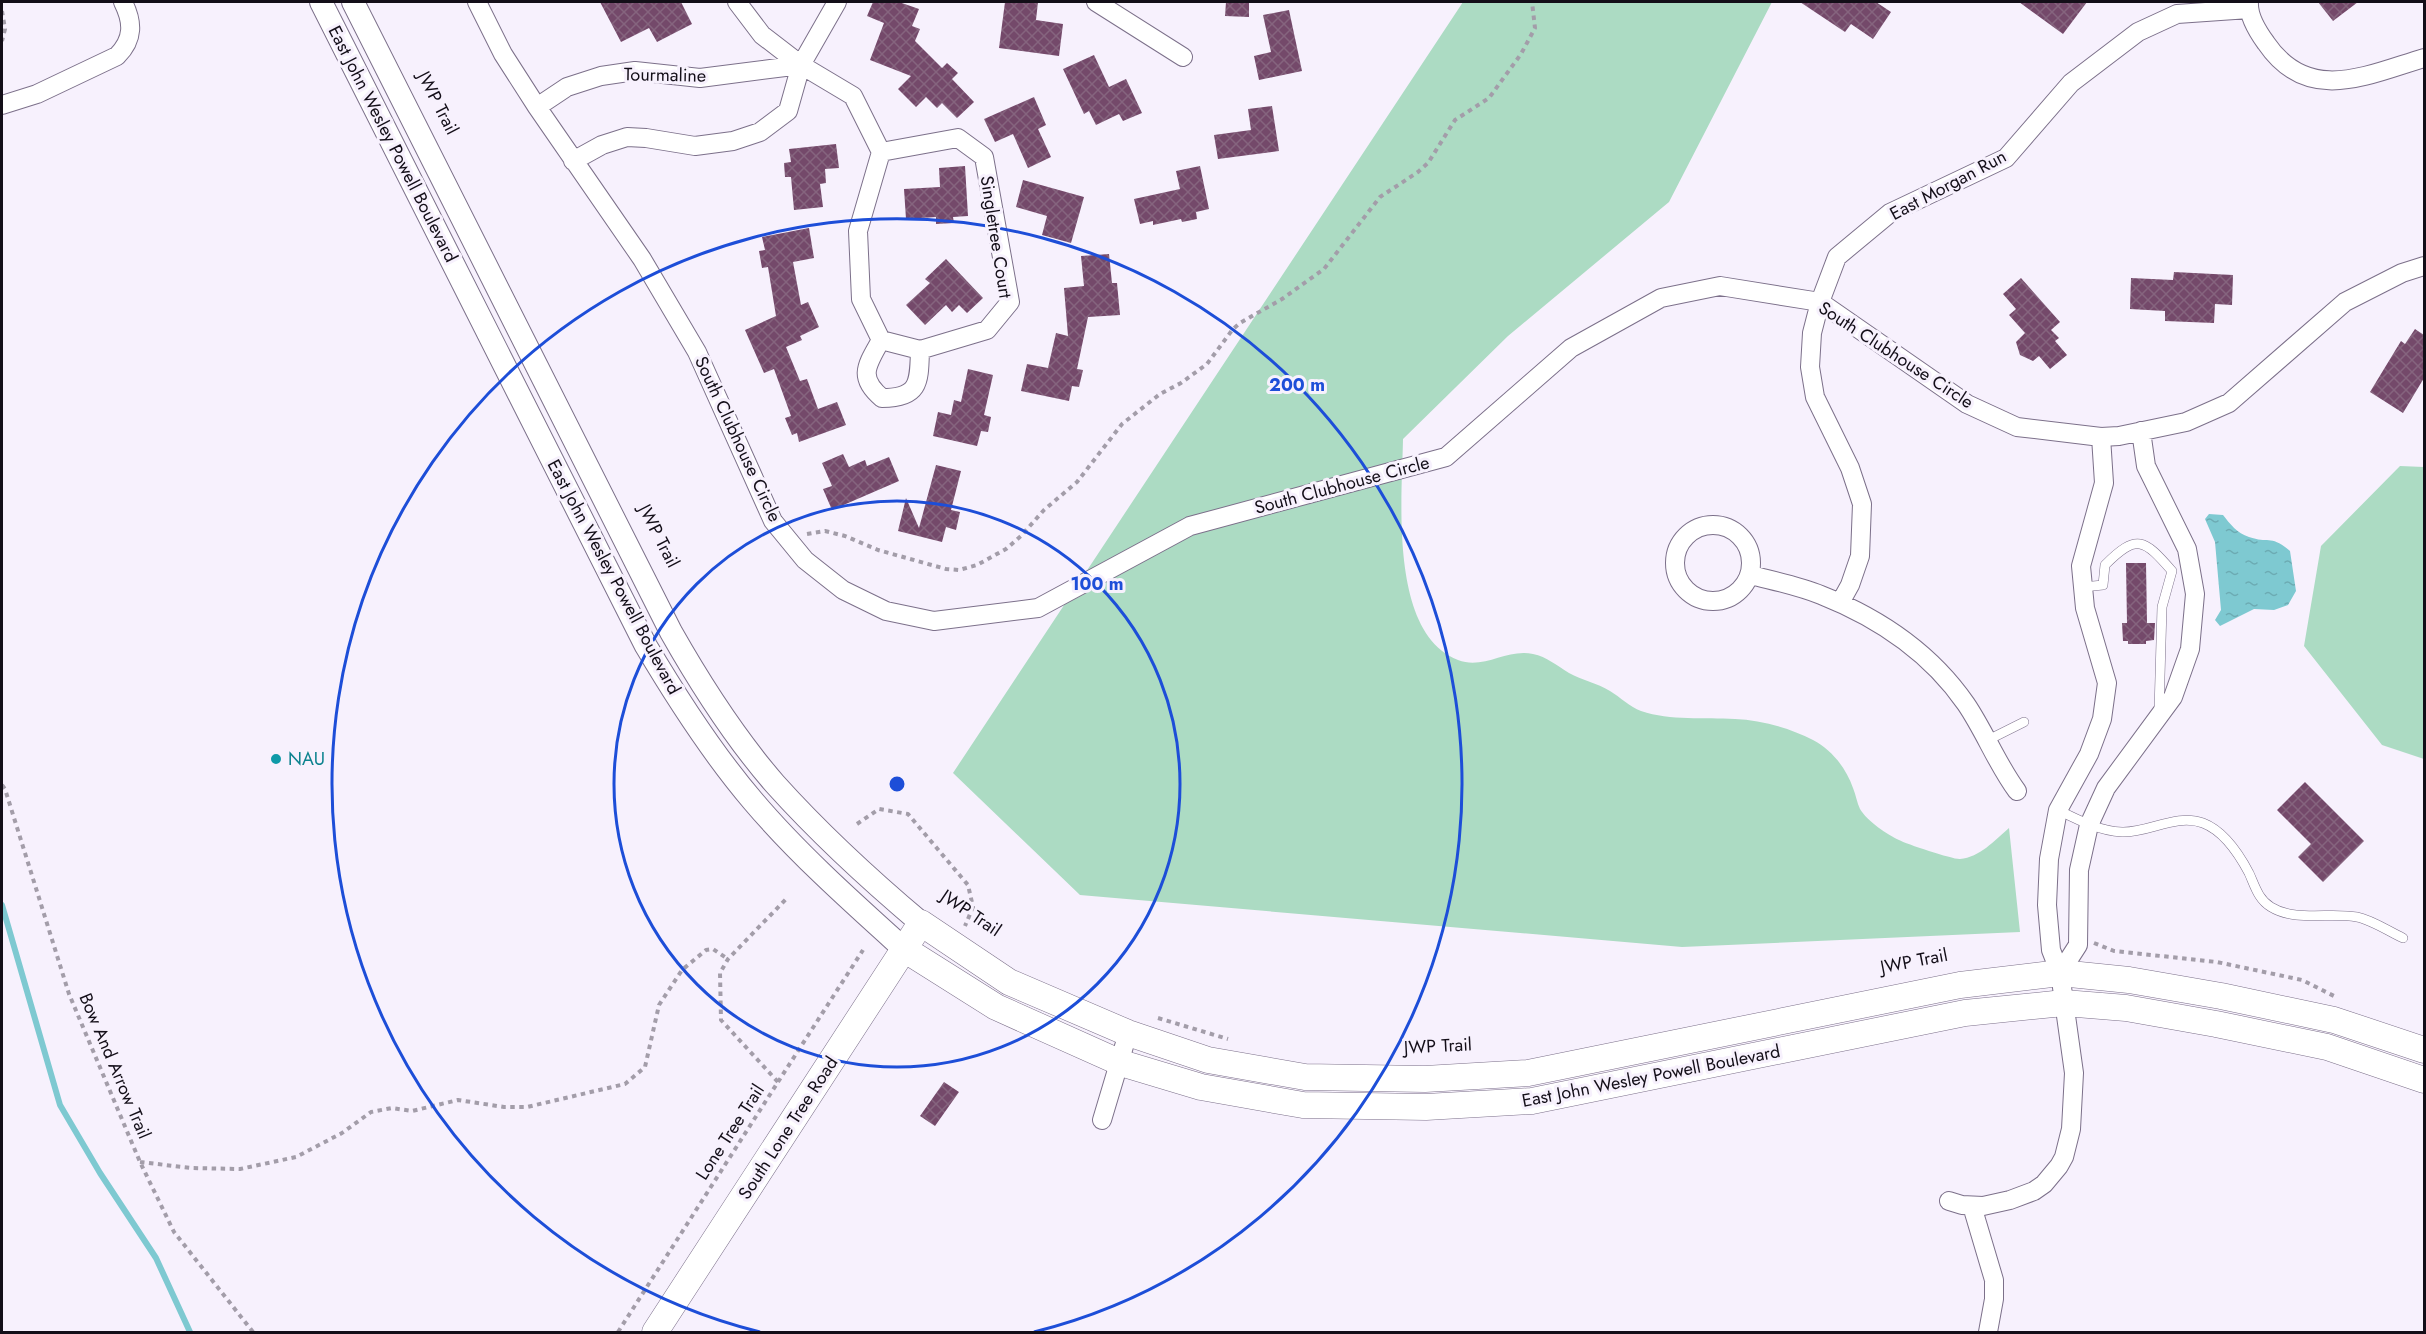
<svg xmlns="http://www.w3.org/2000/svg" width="2426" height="1334" font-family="Jost,sans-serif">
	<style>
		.green { fill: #acdbc3 }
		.water { fill: url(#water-ripples) }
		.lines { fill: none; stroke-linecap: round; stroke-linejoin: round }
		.stream { stroke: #7ec9d1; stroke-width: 6 }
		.building { fill: url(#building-cross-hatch) }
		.service-casing { stroke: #7c708a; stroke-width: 10 }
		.minor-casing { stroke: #7c708a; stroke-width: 20 }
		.tertiary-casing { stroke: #7c708a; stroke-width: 24 }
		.secondary-casing { stroke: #7c708a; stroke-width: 27 }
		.path { stroke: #a39da9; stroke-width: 4; stroke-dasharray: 4.5 4.5; stroke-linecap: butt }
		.service { stroke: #fff; stroke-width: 9 }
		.minor { stroke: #fff; stroke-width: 18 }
		.tertiary { stroke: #fff; stroke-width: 22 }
		.secondary { stroke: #fff; stroke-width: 26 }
		.ring { fill: none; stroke: #1d4ed8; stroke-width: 3 }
		.culture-dot { fill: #0f9aa8; stroke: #f7f1fd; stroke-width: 2 }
		.labels { text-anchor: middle; stroke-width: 6; stroke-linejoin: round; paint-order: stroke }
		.street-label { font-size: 18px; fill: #130e18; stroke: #f7f1fd }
		.culture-label { font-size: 18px; fill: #0d838f; stroke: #f7f1fd; text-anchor: start }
		.centre { fill: #1d4ed8; stroke: #f7f1fd; stroke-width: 3 }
		.ring-label { font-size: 18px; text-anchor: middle; font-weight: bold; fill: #1d4ed8; stroke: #f7f1fd; stroke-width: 6; stroke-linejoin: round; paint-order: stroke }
	</style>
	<defs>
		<pattern id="water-ripples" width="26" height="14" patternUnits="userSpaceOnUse" patternTransform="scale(1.5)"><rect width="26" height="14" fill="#7ec9d1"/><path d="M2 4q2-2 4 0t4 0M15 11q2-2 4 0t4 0" fill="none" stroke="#6cabb3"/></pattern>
		<pattern id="building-cross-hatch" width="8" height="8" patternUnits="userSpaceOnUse" patternTransform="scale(1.5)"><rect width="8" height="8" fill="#74496a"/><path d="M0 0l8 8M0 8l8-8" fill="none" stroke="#85647e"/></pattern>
	</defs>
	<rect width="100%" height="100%" fill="#f7f1fd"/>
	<path class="green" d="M1463,2H1772L1669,202L1508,336L1403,439C1402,499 1389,633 1458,660C1484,670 1507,648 1533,654C1547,657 1556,665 1569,673C1582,680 1597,683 1610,691C1620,697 1630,707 1641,711C1671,721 1704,717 1735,719C1761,720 1790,728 1813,740C1832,750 1846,768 1853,788C1856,795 1857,803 1860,809C1867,821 1888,835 1899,840C1906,844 1955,860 1960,859C1980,857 1994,841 2009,828L2020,932L1682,947L1080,895L953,773Z
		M2400,466L2424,467V759L2382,745L2304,646L2321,546Z"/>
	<path class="water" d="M2209,514L2223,515C2230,524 2237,533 2249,537C2269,544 2270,534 2290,551L2296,591L2288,605L2274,610L2254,609L2220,626L2215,620L2221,610L2215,542L2205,519Z"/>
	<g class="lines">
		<path class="stream" d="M2,905L60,1105L100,1173L156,1258L190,1332"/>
	</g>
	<path class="building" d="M600,2H681L692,24L657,42L649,28L621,42Z
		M873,2H899L919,9L912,26L920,29L915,41L942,68L947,63L958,73L952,79L974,102L957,118L942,103L937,108L926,97L916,107L898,89L911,76L870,60L884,23L867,16Z
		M1005,2H1038L1036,20L1063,24L1059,56L999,48Z
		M1226,2H1249V17L1225,16Z
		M1800,2H1876L1891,12L1873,39L1851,24L1845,32Z
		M2019,2H2087L2063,34Z
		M2318,2H2358L2333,21Z
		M1289,10L1302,71L1259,80L1254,56L1271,52L1263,15Z
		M1094,55L1109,87L1126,79L1142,113L1123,121L1119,114L1096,125L1089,111L1084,114L1063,69Z
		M1034,97L1046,125L1038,129L1051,157L1028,168L1013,134L995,142L984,119Z
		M1272,106L1279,151L1218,159L1214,135L1251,130L1248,109Z
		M836,144L839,168L825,169L826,183L820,184L823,207L794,210L791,177H785L784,163L791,162L789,149Z
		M965,166L968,216L953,217L954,223L936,224V217L906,219L904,189L940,187L939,168Z
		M1200,166L1209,209L1196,212L1197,219L1182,222L1181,219L1153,225V221L1140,224L1134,199L1180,189L1176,171Z
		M1023,180L1084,197L1071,243L1042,235L1047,216L1016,207Z
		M809,228L814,258L793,262L801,305L808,302L819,327L800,336L802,340L786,347L800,381L807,379L818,409L837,402L846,425L799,442L797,433L792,435L785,418L791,416L774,369L764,373L745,330L776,316L768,267L762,268L759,251L765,250L762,237Z
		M1109,254L1112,283H1117L1120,315L1088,317L1077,369L1083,370L1079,387L1072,386L1069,401L1021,391L1027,364L1048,368L1056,333L1068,336L1064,288L1084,286L1081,256Z
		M946,259L983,298L967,313L959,305L952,312L946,305L925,325L906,305L930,283L925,279Z
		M2174,272L2233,275L2232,305L2215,304L2214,323L2165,321V311L2130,309L2131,278L2173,280Z
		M2021,278L2060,322L2051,330L2059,338L2055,341L2067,355L2050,369L2039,356L2033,361L2020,355L2016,342L2025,333L2009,315L2016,309L2003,294Z
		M2415,329L2424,335V378L2403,413L2370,392L2401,341L2405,344Z
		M968,369L993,375L984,415L991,417L988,432L981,431L977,446L933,436L938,412L951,415L954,400L961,402Z
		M843,454L849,467L865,460L867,466L889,457L899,481L832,510L823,489L832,486L822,463Z
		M936,465L961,471L951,510L960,512L956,530L946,527L942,542L898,531L906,498L919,528Z
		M2126,563H2146L2147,623H2155L2154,640L2146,641V644H2128V641H2123L2122,623H2127Z
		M2305,782L2364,841L2323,882L2298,857L2311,844L2277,810Z
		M944,1082L959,1092L935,1126L920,1116Z"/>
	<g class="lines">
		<defs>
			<path id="service" d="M2083,587L2103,585L2105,565C2137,533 2144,539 2172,571
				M2159,711L2162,607L2172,571
				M1988,740L2024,722
				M2058,810C2078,820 2099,831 2122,832C2149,833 2176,813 2203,823C2224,831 2239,854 2249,873C2255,886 2258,899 2271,907C2295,922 2330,912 2357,917C2372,920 2388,931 2403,938"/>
			<path id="minor" d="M477,2L503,54L537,107L642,259L697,352L773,521L805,560L843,590L886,611L934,621L1038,608L1190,526L1446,457L1571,348L1661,298L1720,286L1820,302L1967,404L2017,427L2101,437L2119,436L2186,422L2229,403L2345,302L2402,273L2424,266
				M737,2L762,35L801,65L853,96L881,152L858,231L861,299L881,340L920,350L987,330L1010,302L984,157L958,138L881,152
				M1096,2L1183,57
				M2249,2C2248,15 2258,32 2266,43C2308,105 2367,75 2424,58
				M2,105L37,94L117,56C134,39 133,22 123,2
				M537,107L567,87L601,76L635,71L700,78L801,65
				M573,161L602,145L627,137L646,138L695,146L733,141L760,132L788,111L801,65L837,2
				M881,340C867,365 857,377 882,398C920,398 919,382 920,350
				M1675 563a38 38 0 1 1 76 0a38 38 0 1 1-76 0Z
				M1751,575C1774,581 1799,586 1821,595C1879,618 1930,652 1966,704C1985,732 1997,764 2017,791
				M1840,603L1850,585L1860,556L1862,504L1850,468L1815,397L1810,367L1812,333L1820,302L1837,257L1890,213L2006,158L2071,83L2138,32L2177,14L2249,9
				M2060,973L2078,945L2079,870L2089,825L2106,788L2173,697L2190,649L2195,594L2187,549L2146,466L2141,431
				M1102,1120L1128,1033
				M1949,1201L1962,1205L1983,1206L2010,1200L2034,1191L2044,1184L2059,1166L2064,1157L2071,1129L2074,1073L2060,973L2051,950L2047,905L2049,859L2058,810L2089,754L2102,719L2107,683L2085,608L2081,566L2104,483L2101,437
				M1972,1206L1994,1280V1299L1988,1332"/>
			<path id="tertiary" d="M321,2L646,646C678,700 712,753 753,801C797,853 853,903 904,949
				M353,2L671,632C701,685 735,738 775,784C820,834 870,880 921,923"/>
			<path id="secondary" d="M904,949L996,1007L1121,1063L1201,1087L1303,1105L1426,1107L1532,1101L1965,1013L2064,1003L2126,1008L2216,1024L2327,1047L2424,1080
				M655,1332L921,923L1009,982L1128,1033L1208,1060L1305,1077L1425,1079L1528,1073L1960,985L2060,973L2129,980L2221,996L2334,1020L2424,1050"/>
		</defs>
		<use href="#service" class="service-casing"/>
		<use href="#minor" class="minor-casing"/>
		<use href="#tertiary" class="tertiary-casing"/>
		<use href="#secondary" class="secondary-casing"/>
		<path class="path" d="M2,11L5,29L2,41
			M807,534L825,531L845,536L878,550L946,569L959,570L977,565L1006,549L1021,536L1044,510L1077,482L1122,424L1160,394L1181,383L1207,364L1233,329L1240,323L1282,299L1324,269L1380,197L1418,172L1428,163L1455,120L1489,98L1521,54L1535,28L1532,2
			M2,785L5,789L69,994L140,1162L174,1232L253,1332
			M857,824L879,809L908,814L968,885L973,907L965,926
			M2094,943L2114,951L2217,962L2302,980L2336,997
			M1158,1018L1228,1039
			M778,1082L863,950
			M140,1162L191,1168L240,1169L296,1157L342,1133L371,1112L392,1108L412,1111L458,1100L504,1107H527L625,1084L645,1067L659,1005L682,970L706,950L713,949L728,959
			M618,1332L778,1082L721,1020L720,973L728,959L788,897"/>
		<use href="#service" class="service"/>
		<use href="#minor" class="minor"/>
		<use href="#tertiary" class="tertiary"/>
		<use href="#secondary" class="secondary"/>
	</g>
	<g class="ring">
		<circle cx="897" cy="784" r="283"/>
		<path d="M760 1332A565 565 0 1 1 1034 1332"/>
	</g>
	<circle class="culture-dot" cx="276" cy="759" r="6"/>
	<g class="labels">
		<g class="street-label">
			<text transform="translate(665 75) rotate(1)" y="6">Tourmaline</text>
			<text transform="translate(438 103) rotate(63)" y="6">JWP Trail</text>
			<text transform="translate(393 144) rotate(63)" y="6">East John Wesley Powell Boulevard</text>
			<text transform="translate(1948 185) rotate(-28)" y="6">East Morgan Run</text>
			<text transform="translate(996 237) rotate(81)" y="6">Singletree Court</text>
			<text transform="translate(1896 355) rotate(33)" y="6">South Clubhouse Circle</text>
			<text transform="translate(738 439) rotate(65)" y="6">South Clubhouse Circle</text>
			<text transform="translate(1342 485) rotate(-15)" y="6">South Clubhouse Circle</text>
			<text transform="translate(659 536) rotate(63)" y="6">JWP Trail</text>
			<text transform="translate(614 577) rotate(62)" y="6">East John Wesley Powell Boulevard</text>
			<text transform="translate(971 913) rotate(34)" y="6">JWP Trail</text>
			<text transform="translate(1914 961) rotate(-11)" y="6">JWP Trail</text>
			<text transform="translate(1438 1046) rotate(-3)" y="6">JWP Trail</text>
			<text transform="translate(115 1066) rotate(67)" y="6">Bow And Arrow Trail</text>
			<text transform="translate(1651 1076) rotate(-11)" y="6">East John Wesley Powell Boulevard</text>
			<text transform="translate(788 1128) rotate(-57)" y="6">South Lone Tree Road</text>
			<text transform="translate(730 1132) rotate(-57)" y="6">Lone Tree Trail</text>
		</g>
		<g class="culture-label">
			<text x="288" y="765">NAU</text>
		</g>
	</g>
	<circle cx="897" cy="784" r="9" class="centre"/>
	<g class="ring-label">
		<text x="1297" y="391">200 m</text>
		<text x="1097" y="590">100 m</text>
	</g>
	<rect width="2426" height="1334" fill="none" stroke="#130e18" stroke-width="6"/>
</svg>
